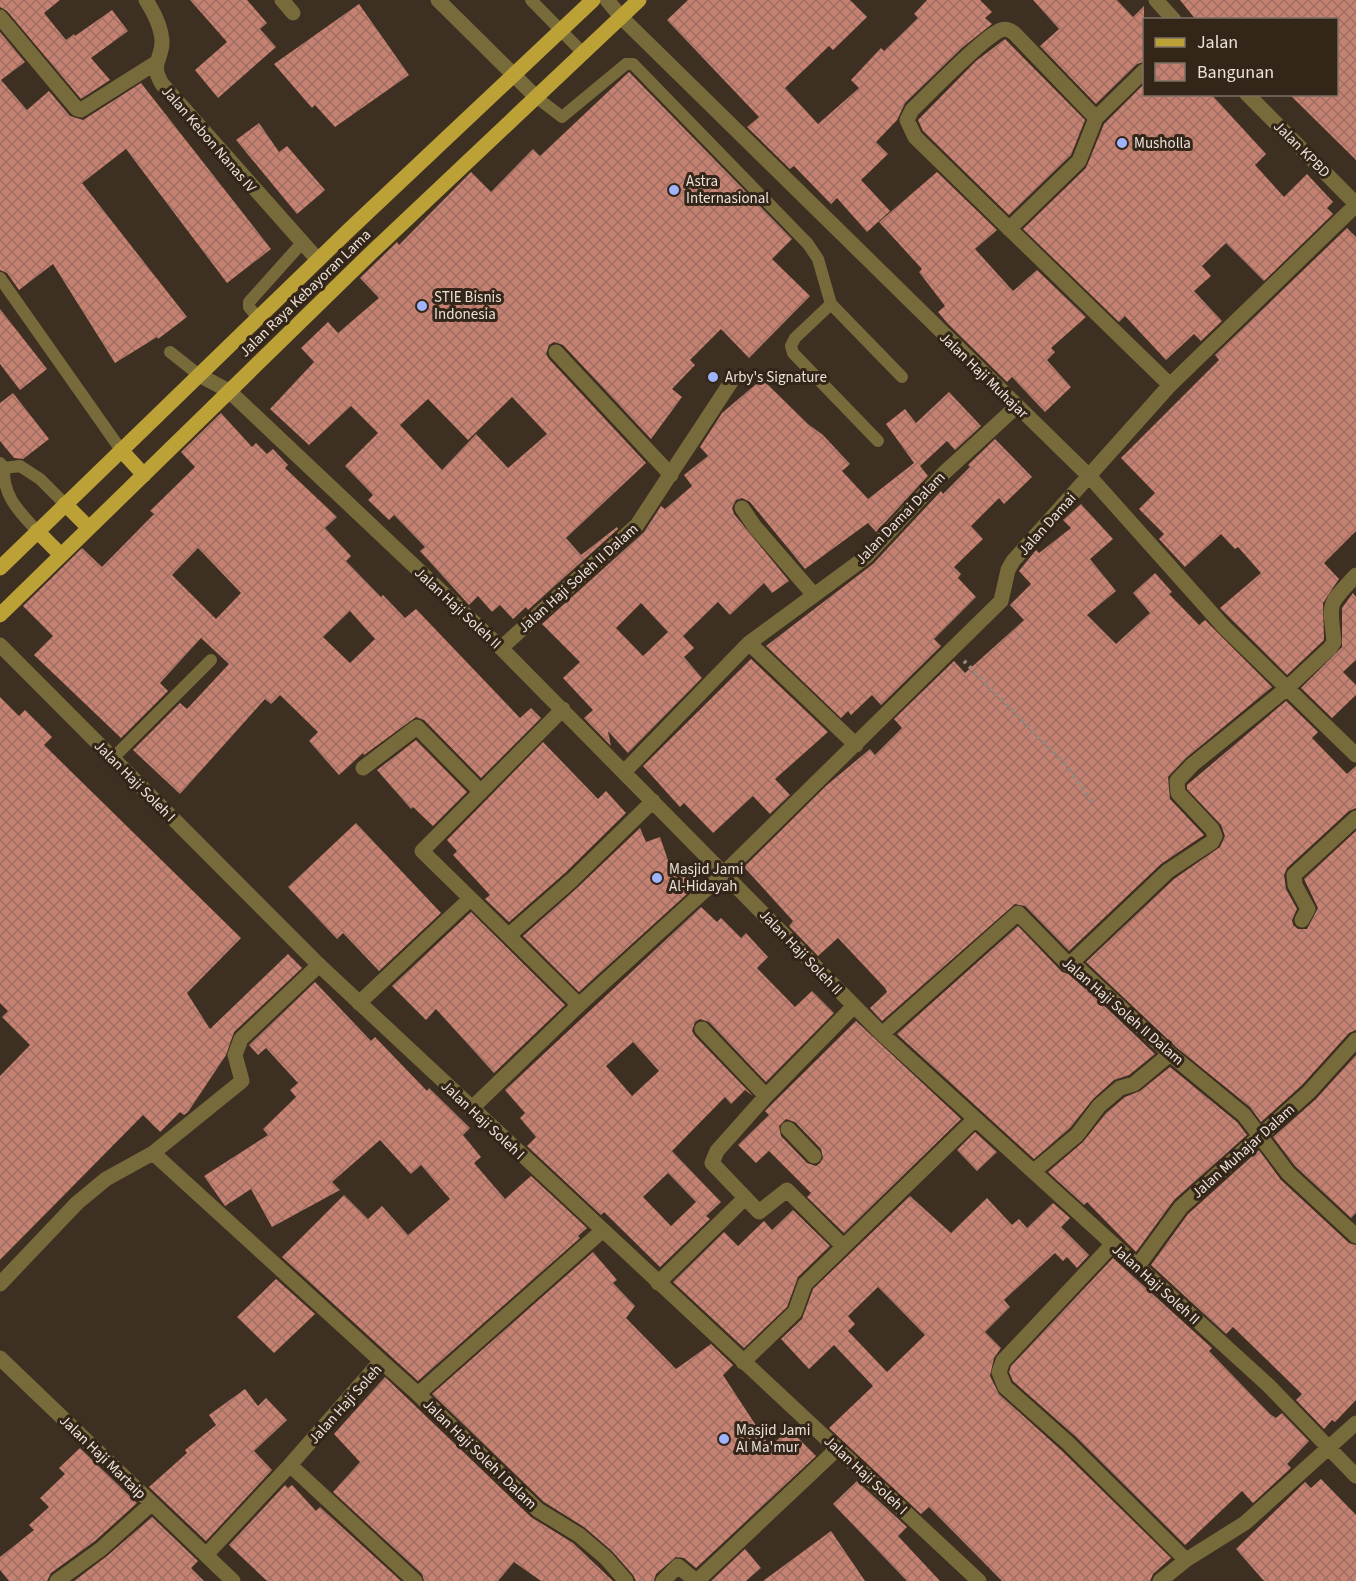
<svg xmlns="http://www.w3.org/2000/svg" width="1356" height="1581" font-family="'Source Sans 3',sans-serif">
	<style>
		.building { fill: url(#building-cross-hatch); fill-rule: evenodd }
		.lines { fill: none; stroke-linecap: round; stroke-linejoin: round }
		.path { stroke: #95897e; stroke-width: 4; stroke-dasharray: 3 4.5; stroke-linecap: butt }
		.service { stroke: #776b3c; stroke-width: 12 }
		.minor { stroke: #776b3c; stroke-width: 15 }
		.tertiary { stroke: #776b3c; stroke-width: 15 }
		.primary { stroke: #bca137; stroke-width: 15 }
		.poi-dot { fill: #a0b3fd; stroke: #332518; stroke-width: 2 }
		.labels { text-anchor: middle; stroke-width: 6; stroke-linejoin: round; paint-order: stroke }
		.street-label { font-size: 15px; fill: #ece2da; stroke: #332518 }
		.poi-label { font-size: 15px; fill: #ece2da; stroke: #332518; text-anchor: start }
	</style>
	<defs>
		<pattern id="building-cross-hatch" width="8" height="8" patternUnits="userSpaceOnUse" patternTransform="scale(1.5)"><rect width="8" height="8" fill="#c58171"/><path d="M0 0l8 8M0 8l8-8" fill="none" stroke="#9f6f63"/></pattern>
	</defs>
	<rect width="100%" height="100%" fill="#3d2f21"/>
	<path class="building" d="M0,0H60L44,13L66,40L74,34L75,36L112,10L128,31L91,58L110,80L81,99L7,11L0,7Z
		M190,0H247L267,23L260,29L276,47L218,98L195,70L227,42Z
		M688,0H850L867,17L833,50L829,46L785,88L818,124L859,88L851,80L881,48L884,51L918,18L914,14L927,0H980L992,12L985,18L992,24L963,47L905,103L897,120L876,142L888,154L861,180L890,211L867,232L837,198L831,204L794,166L790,169L747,127L759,117L667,20Z
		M1033,0H1117L1133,17L1144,6V62L1137,64L1096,104L1040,46L1059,29Z
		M1180,0H1356V160L1289,94H1336V20H1196Z
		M359,4L409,75L335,127L315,105L312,108L274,64Z
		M0,32L25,62L1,80L27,110L49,91L70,116L83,120L141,83L271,249L227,283L126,149L82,183L187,317L158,339L157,337L115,363L53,264L19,290L7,273L0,270Z
		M1005,39L1085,120L1071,155L1009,215L923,131L918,120L976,61Z
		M629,72L792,239L772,259L810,296L749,358L721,329L690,360L695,365L672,389L682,397L651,439L563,345L554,342L549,345L546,354L549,359L646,463L566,538L581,555L617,527L618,529L528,610L526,607L513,619L500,605L492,612L478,596L469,605L420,551L425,547L394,515L389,520L368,500L373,495L345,466L378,433L351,406L309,445L270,409L314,362L301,348L328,322L338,333L379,298L360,278L397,242L399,245L471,172L491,192L533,149L540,156ZM512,397L547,434L508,468L476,434L442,470L400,425L428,399L468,440Z
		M1144,84V94H1211L1266,154L1255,165L1284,197L1307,174L1333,202L1327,208L1333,214L1264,281L1226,243L1202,266L1211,276L1194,291L1222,321L1201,341L1194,334L1166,360L1125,316L1119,322L1023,229L1086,168L1104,124Z
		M259,123L279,152L287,146L325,190L297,214L236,140Z
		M937,172L997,230L975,249L1013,291L1037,270L1086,317L1051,348L1055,352L1047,360L1071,387L1045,412L1012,377L1007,382L948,324L938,312L945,306L919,272L922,269L879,222Z
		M1347,228L1356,237V531L1324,563L1339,579L1323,603L1324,640L1287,675L1220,608L1261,573L1238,547L1235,549L1221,534L1185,567L1159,539L1164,534L1139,509L1155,493L1121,458L1219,360L1215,355Z
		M0,309L47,369L20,390L0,364Z
		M762,379L808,424L823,435L850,464L842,471L868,499L914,463L886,424L905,409L916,423L949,392L981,426L955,450L947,441L920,466L928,476L876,532L868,523L805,569L750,502L742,498L736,500L732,508L734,514L789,581L772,593L764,583L730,615L718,602L683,636L694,648L684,657L702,678L628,753L608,731L611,746L584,718L593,710L563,678L580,662L542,624L644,532L661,506L665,509L692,486L684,475L708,456L700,447L722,413ZM641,603L668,632L643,656L616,628Z
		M13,393L49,439L23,459L14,458L0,441V403Z
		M221,413L252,447L256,443L267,454L273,449L288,465L285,468L337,517L325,528L351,556L346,561L381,597L383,595L405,618L416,609L520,718L531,708L541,718L481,778L424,720L416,717L364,755L363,753L339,775L309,741L318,732L280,695L271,704L265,699L180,794L133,750L180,703L187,709L229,664L201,638L160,683L168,691L121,738L34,655L53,636L23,606L82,548L102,567L154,514L150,511L195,467L181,452ZM198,548L241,593L216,619L172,575ZM350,611L375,639L350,663L323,637Z
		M995,439L1032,477L1004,504L999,498L971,526L983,539L954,567L961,574L958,578L976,597L934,639L941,646L881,705L872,695L851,715L848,711L841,718L766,646L873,564L941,491L943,494L970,467L968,465Z
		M1081,504L1113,539L1090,559L1116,591L1087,615L1116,644L1150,613L1133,593L1155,573L1172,592L1169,594L1199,625L1205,620L1272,687L1186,758L1168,777L1170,799L1204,835L1161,864L1069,951L1025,906L1015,904L882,1021L870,1008L887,992L885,988L838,938L818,956L789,926L793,921L744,867L827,785L870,749L875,755L902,728L894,719L954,661L965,673L1024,620L1010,605L1031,584L1019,571L1036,550L1039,553L1071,528L1063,520Z
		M1353,593L1356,597V660L1343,672L1356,685V695L1332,718L1301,688L1342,647V608Z
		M751,659L828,732L775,779L790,795L770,814L753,796L713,833L684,803L680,807L643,766Z
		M0,697L19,716L25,710L52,737L44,745L241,938L187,993L210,1029L288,954L302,968L234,1032L226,1055L188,1112L184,1115L180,1112L160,1132L143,1115L0,1260V1076L30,1045L2,1017L8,1011L0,1003Z
		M1286,701L1318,732L1312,738L1347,774L1356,766V808L1349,811L1287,868L1284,875L1286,889L1297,909L1292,920L1293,925L1298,929H1307L1318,908L1304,879L1356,831V1030L1349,1033L1302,1085L1261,1122L1250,1107L1176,1047L1086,962L1174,879L1220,847L1225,836L1221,825L1187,789V785Z
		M416,740L467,792L433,826L413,807L411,809L377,770Z
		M543,742L598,799L606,791L626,813L565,873L509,922L485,899L490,895L453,855L457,851L447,840Z
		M356,823L441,913L379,971L343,933L337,939L288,887Z
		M640,828L646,842L660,837L669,863L678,860L681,869L689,867L696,886L685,890L688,893L579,992L523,936L578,887Z
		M701,907L717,922L721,918L741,938L746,933L768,957L757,968L795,1007L812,991L834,1013L766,1082L709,1022L700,1019L695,1022L692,1031L695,1036L753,1096L745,1090L731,1104L725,1097L672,1151L721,1202L706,1216L710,1219L660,1267L604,1212L601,1215L527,1146L536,1137L520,1118L525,1113L505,1090ZM633,1042L659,1071L632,1096L606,1066ZM668,1173L696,1202L671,1226L643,1197Z
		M471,912L565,1005L494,1073L436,1009L426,1020L392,986Z
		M1018,926L1062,972L1072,975L1155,1054L1129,1075L1114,1080L1093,1099L1070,1128L1034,1159L897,1034Z
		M315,982L371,1041L375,1037L427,1091L429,1088L470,1128L463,1135L481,1157L474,1163L505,1199L531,1176L587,1228L578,1236L580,1238L418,1381L282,1257L344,1195L368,1219L382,1206L408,1235L450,1199L421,1165L411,1174L380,1140L332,1182L340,1190L272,1227L251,1189L225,1206L204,1176L268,1135L263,1129L296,1097L290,1090L298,1083L266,1048L258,1055L249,1045Z
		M856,1021L961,1119L844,1233L807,1197L811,1193L769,1151L756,1163L738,1145L769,1115L765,1111L773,1103ZM786,1119L795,1122L821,1149L823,1158L820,1163L816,1166L807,1163L781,1136L779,1126Z
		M1356,1055V1213L1351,1218L1295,1166L1273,1137L1316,1099Z
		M1170,1067L1237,1122L1247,1135L1174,1200L1136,1252L1087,1202L1084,1205L1048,1172L1083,1142L1106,1113L1125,1097L1140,1091Z
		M975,1132L997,1152L977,1171L957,1150Z
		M1259,1150L1281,1180L1349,1243L1356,1245V1400L1335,1422L1332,1420L1324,1429L1296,1400L1302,1394L1233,1327L1226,1334L1151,1265L1188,1214Z
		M910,1196L951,1233L987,1198L1012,1225L1019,1219L1027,1228L1053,1203L1070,1218L1061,1227L1089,1255L1077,1268L1067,1257L1063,1261L1055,1253L1004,1300L1010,1307L985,1332L1001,1348L994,1358L990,1376L999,1394L1061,1450L1171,1558L1153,1574L1150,1581H1002L929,1507L921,1514L829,1428L873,1386L834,1345L809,1369L781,1339L802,1319L813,1289ZM878,1287L925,1335L887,1372L848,1331L855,1324L848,1316Z
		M793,1210L830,1246L798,1277L787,1307L744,1348L673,1282L724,1232L738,1246L764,1221L772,1230Z
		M593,1252L617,1280L613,1283L635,1306L626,1318L676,1369L711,1344L733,1365L723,1375L770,1447L789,1429L816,1456L696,1568L684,1558L676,1557L656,1574L654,1581H636L633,1575L612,1551L584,1527L544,1502L432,1394Z
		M1113,1258L1212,1348L1209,1351L1270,1414L1276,1418L1282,1413L1309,1441L1287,1464L1291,1468L1253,1503L1242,1491L1185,1545L1075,1436L1013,1381L1009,1372L1011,1366Z
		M276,1279L315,1314L274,1353L237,1317Z
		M385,1377L531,1517L573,1543L613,1581H541L514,1562L498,1581H424L422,1574L333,1492L360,1462L334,1434Z
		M245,1389L258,1406L266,1398L287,1420L254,1451L272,1470L206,1541L149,1487L187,1453L185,1450L216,1425L209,1415Z
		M80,1448L137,1503L95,1541L51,1573L47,1581H9L0,1570V1557L34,1530L29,1525L49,1507L40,1498L65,1474L59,1468Z
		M1321,1479L1356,1515V1581H1264L1236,1549L1305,1482L1311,1488Z
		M857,1481L907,1527L898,1536L940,1581H907L833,1504Z
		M285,1485L288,1488L292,1485L316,1511L320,1507L401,1581H267L229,1545Z
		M152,1517L198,1561L191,1568L204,1581H74L107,1556Z
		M831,1531L865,1581H763Z
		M745,1549L761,1568L746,1581H711Z"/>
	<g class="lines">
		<path class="path" d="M964,661L1064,763L1093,803"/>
		<path class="service" d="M531,0L583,53
			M536,97L562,117L626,64H633L808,244L818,259L831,304L902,377
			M0,278L121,450
			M831,304L795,338L791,346L793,353L878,441
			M258,318L249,307V302L301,244
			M170,352L199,375
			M0,463L4,468C3,497 19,511 37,531
			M4,468L20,466L40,479L65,504
			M113,758L211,660"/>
		<path class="minor" d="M146,0C153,11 161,27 162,40C163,60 149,62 162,84L318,260
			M282,0L293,13
			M438,0L536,97
			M607,0L621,17L1090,477L1224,627L1356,755
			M1156,0L1174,20
			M0,17L77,109L81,110L154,64
			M1247,94L1356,204
			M1096,118L1014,33C1010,30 1006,28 1001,30C983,37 929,94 912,110L907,120L915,137L1170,385
			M1009,229L1079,161L1096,118L1144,71
			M556,352L671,475
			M199,375L229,391L501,648L882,1034L1268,1385L1356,1476
			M742,508L755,527L814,595
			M749,643L856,745
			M501,648L637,525L731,382
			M563,709L422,851L579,1005
			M363,768L417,727L481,792
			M624,772L749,643L866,557L944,473L1016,407
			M1302,920L1308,909L1295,885L1294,875L1356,818
			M509,935L572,880L653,801
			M1069,965L1168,871L1212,842L1215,836L1212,829L1178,793L1177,781L1192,765L1286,689L1330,648L1334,642C1330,600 1326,608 1356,575
			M359,1003L470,899
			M702,1029L766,1096
			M882,1034L1018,913L1069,965L1076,966L1170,1054L1244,1115L1288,1173L1356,1236
			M471,1109L579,1005L724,873L1001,601L1008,570L1013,561L1170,385L1356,205
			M788,1129L814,1156
			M153,1153L381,1361
			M1034,1171L1077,1135L1099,1106L1120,1088L1134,1084L1170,1054
			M1112,1245L1003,1361L999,1372L1005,1387L1068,1443L1186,1560
			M843,1246L787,1190L759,1212L712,1163L717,1151L766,1096L854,1006
			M1137,1267L1181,1207L1309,1092L1356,1040
			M658,1283L745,1198
			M0,1284L77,1203L106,1179L153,1153L242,1081L235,1055L241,1039L319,965
			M0,1358L233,1581
			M743,1362L795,1312L805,1284L975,1119
			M418,1394L538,1510L579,1535L606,1558L626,1581
			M290,1465L415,1581
			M206,1555L290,1465L381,1361L418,1394L602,1231
			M57,1581L101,1549L151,1504
			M663,1581L678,1566L696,1581
			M697,1581L837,1449
			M1160,1581L1186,1560L1245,1523L1356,1423"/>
		<path class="tertiary" d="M0,645L319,965L979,1581"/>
		<path class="primary" d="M121,450L144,475
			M65,504L89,528
			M37,531L61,555
			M0,568L350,229L593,0
			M0,615L372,252L639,0"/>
	</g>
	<g class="poi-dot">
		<circle cx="1122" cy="143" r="6"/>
		<circle cx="674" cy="190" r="6"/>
		<circle cx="422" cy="306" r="6"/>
		<circle cx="713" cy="377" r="6"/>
		<circle cx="657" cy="878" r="6"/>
		<circle cx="724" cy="1439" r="6"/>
	</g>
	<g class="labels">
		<g class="street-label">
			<text transform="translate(209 139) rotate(49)" y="5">Jalan Kebon Nanas IV</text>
			<text transform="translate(1302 149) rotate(45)" y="5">Jalan KPBD</text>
			<text transform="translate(305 293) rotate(-44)" y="5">Jalan Raya Kebayoran Lama</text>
			<text transform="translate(984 375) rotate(44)" y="5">Jalan Haji Muhajar</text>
			<text transform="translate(900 518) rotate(-46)" y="5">Jalan Damai Dalam</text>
			<text transform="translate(1047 524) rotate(-48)" y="5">Jalan Damai</text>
			<text transform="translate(578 578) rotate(-42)" y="5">Jalan Haji Soleh II Dalam</text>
			<text transform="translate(458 608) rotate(43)" y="5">Jalan Haji Soleh II</text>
			<text transform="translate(135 781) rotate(45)" y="5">Jalan Haji Soleh I</text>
			<text transform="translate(801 952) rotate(46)" y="5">Jalan Haji Soleh II</text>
			<text transform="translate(1123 1011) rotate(41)" y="5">Jalan Haji Soleh II Dalam</text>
			<text transform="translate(483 1120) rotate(43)" y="5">Jalan Haji Soleh I</text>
			<text transform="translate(1243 1151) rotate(-42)" y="5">Jalan Muhajar Dalam</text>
			<text transform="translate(1156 1284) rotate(42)" y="5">Jalan Haji Soleh II</text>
			<text transform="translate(345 1404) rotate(-48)" y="5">Jalan Haji Soleh</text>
			<text transform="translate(480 1454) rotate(44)" y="5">Jalan Haji Soleh I Dalam</text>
			<text transform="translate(103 1457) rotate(44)" y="5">Jalan Haji Martaip</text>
			<text transform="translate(866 1475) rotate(43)" y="5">Jalan Haji Soleh I</text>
		</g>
		<g class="poi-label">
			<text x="1134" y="148">Musholla</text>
			<text x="686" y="186">Astra<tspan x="686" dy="17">Internasional</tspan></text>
			<text x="434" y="302">STIE Bisnis<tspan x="434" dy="17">Indonesia</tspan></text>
			<text x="725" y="382">Arby's Signature</text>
			<text x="669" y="874">Masjid Jami<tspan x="669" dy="17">Al-Hidayah</tspan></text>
			<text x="736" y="1435">Masjid Jami<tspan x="736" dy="17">Al Ma'mur</tspan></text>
		</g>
	</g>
	<rect x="1143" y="18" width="195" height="78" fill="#332518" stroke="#7d7166" stroke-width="1.5"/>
	<rect x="1155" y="38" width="30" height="9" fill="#bca137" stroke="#7d7166" stroke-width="1.5"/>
	<text x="1197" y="48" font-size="18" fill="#ece2da">Jalan</text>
	<rect x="1155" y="63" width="30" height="18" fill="url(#building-cross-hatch)" stroke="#7d7166" stroke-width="1.5"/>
	<text x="1197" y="78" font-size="18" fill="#ece2da">Bangunan</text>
</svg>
